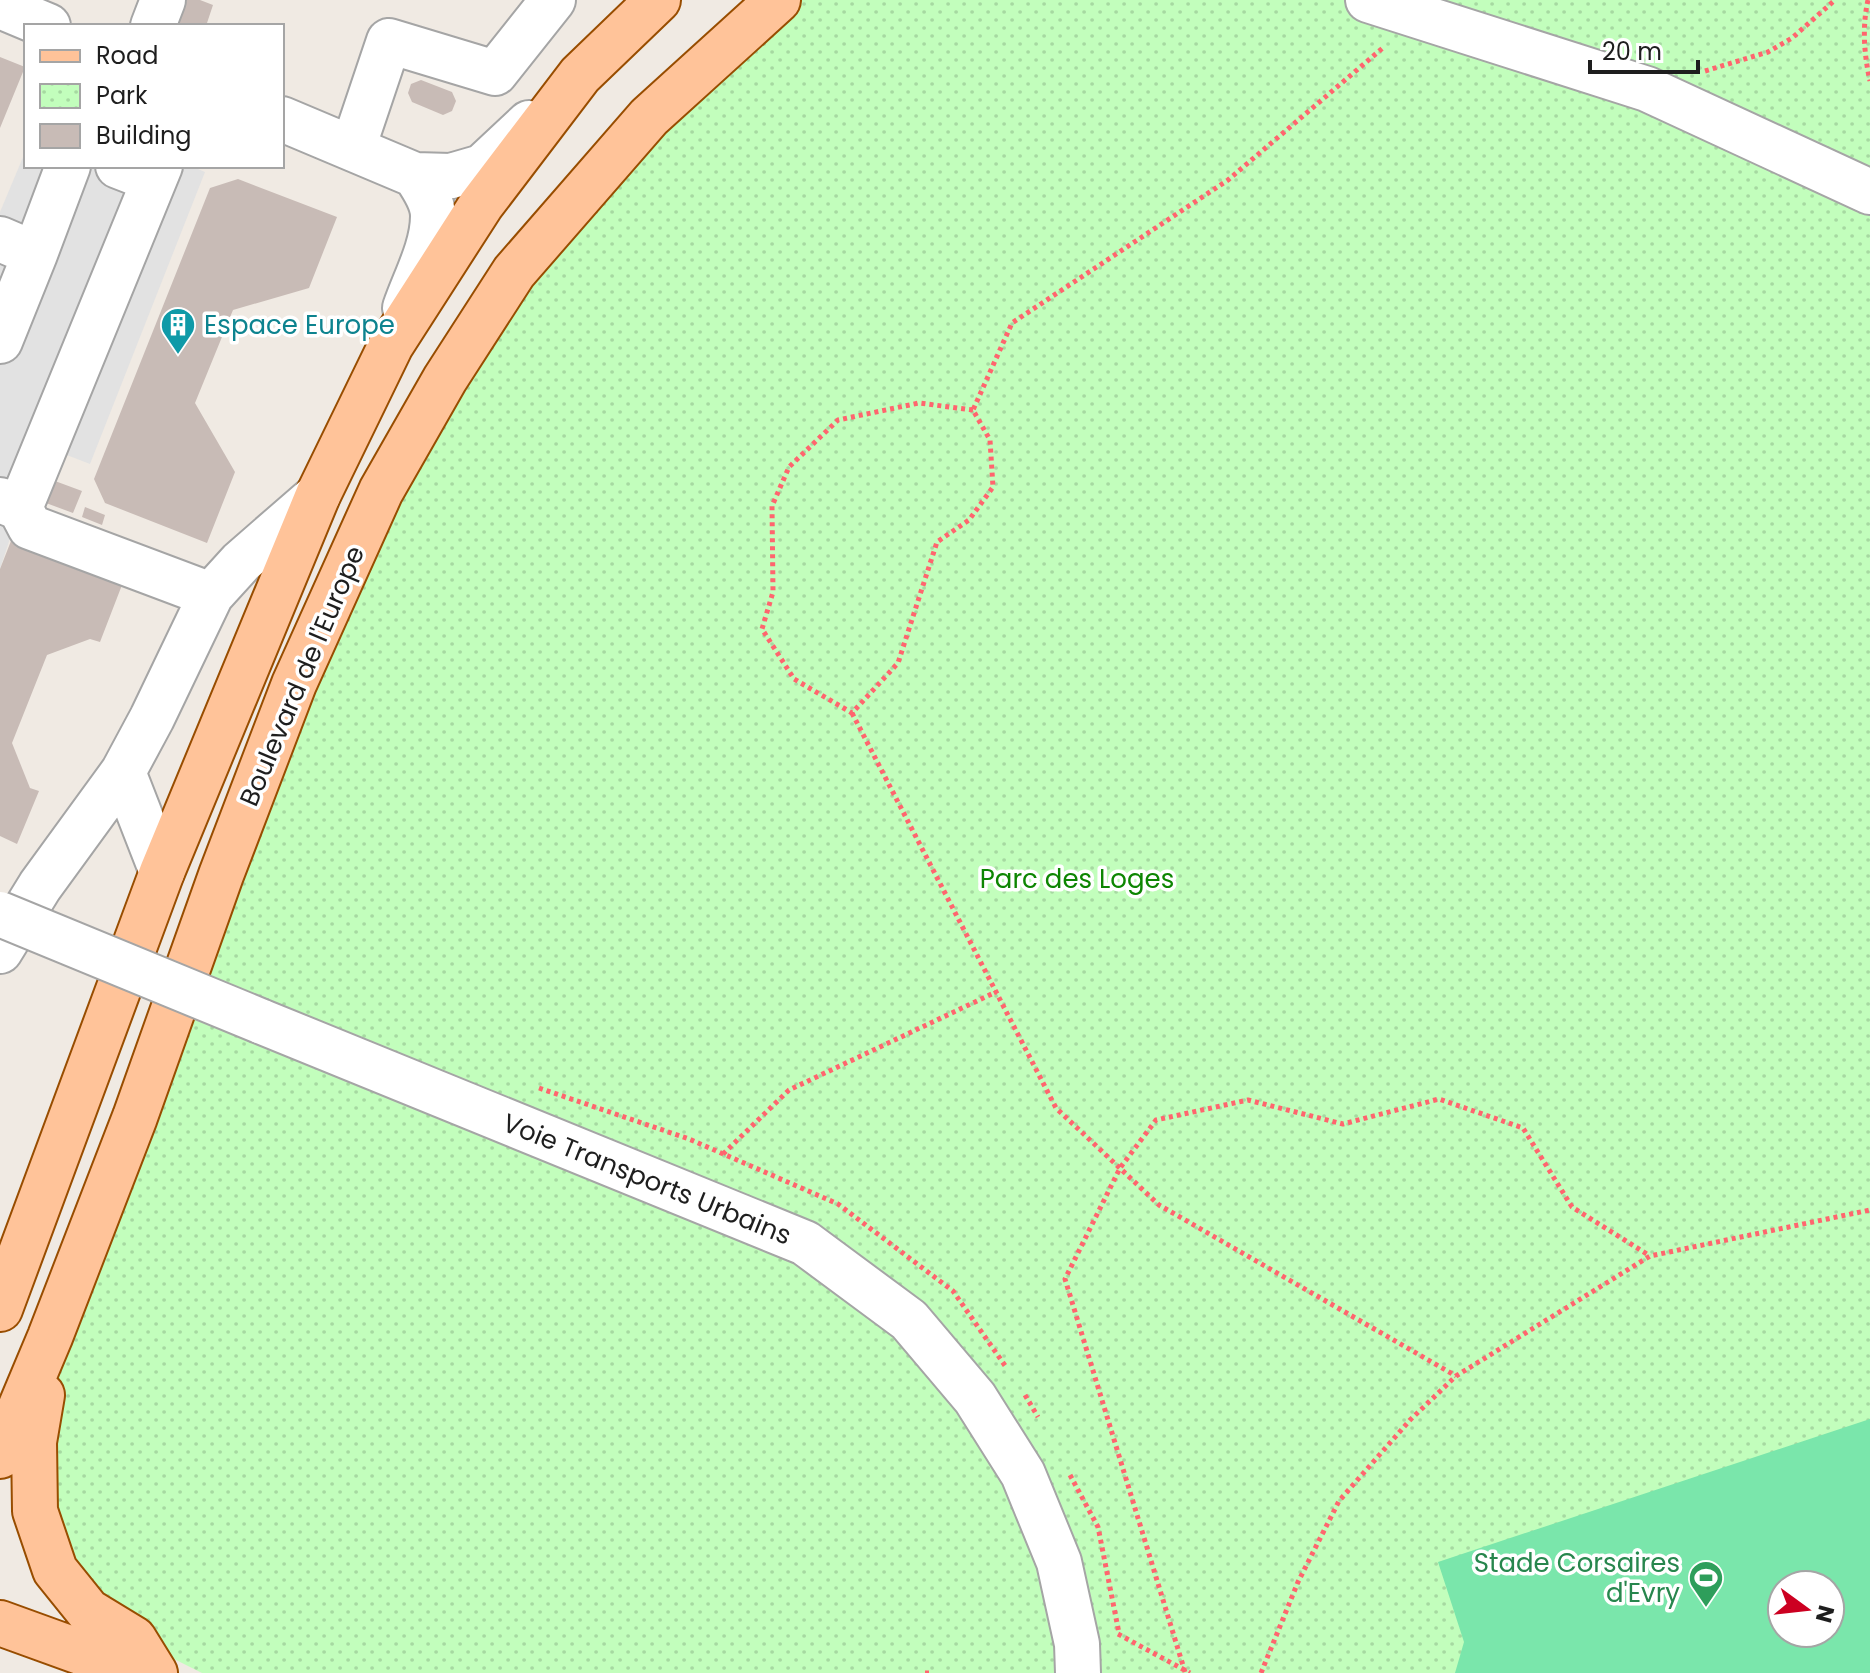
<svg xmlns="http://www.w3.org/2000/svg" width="1870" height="1673" font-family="Poppins,sans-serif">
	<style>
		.park { fill: url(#park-dots); fill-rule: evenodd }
		.pitch { fill: #7ae6ab; fill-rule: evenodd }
		.parking { fill: #e2e2e2 }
		.building { fill: #c8bbb6 }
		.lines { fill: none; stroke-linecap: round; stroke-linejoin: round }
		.minor-casing { stroke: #a5a5a5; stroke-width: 48 }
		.major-casing { stroke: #984d00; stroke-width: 48 }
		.path { stroke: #ff656e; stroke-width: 5; stroke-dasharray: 4 4; stroke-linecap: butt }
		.minor { stroke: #fff; stroke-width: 44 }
		.major { stroke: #ffc399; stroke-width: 44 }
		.minor-bridge-casing { stroke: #a5a5a5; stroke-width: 48; stroke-linecap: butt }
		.minor-bridge { stroke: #fff; stroke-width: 44 }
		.labels { text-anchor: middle; stroke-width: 7; stroke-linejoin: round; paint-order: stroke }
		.culture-label { font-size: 26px; fill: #0d838f; stroke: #fff; text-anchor: start }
		.street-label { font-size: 26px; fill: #1e1e1e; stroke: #fff }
		.park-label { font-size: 26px; fill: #0d8602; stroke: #fff }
		.leisure-label { font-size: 26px; fill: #27864d; stroke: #fff; text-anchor: end }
	</style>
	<defs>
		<pattern id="park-dots" width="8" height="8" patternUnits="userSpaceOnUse" patternTransform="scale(2)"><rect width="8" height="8" fill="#c2febc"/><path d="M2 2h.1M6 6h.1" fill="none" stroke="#a6d9a1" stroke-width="1.8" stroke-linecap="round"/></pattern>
	</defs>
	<rect width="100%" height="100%" fill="#f0eae3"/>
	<path class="park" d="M778,0H1870V1673H202L134,1639L88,1611L34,1442L135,1117L445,379ZM1782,1585H1830V1633H1782Z"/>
	<path class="pitch" d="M1870,1419V1673H1455L1464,1642L1438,1562ZM1782,1585H1830V1633H1782Z"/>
	<path class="parking" d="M26,150V166H191L205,172L90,464L46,447L20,508L0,569V212Z"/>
	<path class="building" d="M187,0H200L213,5L206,26H177Z
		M0,57L25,67L0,128Z
		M421,80L452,92L456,101L452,111L443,115L412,102L408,93L411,84Z
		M238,179L337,217L309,288L233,310L195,403L235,472L207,543L105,503L94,479L210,188Z
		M55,481L82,491L73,513L46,503Z
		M85,507L105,515L102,525L82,517Z
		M11,541L122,585L100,642L90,639L47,655L12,743L30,788L39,791L17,844L0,836V569Z"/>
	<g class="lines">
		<defs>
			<path id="minor" d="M1368,0L1647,89L1870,192
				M0,6L48,26
				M153,26L163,0
				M282,119L415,175L451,176L482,167L529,123
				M353,148L389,41L495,73L553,0
				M118,166L154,180
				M0,239L35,254L68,166
				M405,308C415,279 433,247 433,216C433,201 423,187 415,175
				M0,341L35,254
				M0,500L20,508L160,166
				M20,508L30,527L211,595
				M123,772L162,872
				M0,951L40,886L123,772L152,718L211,595L241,562L318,495
				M260,1021L805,1243L909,1320L975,1398L1023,1474L1059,1562L1077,1644L1078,1673"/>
			<path id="major" d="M0,1309L162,872L318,495L391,345L481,205L580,75L658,0
				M42,1395L34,1442L35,1511L55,1570L88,1611L134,1639L155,1673
				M0,1456L50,1337L135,1117L221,875L294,684L381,491L445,379L514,272L649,117L778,0
				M0,1623L138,1673"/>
		</defs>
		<use href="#minor" class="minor-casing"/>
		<use href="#major" class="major-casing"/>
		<path class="path" d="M1868,0C1862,27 1864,54 1870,81
			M1705,71L1768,52L1792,38L1835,0
			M973,410L919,403L838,420L789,467L772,506L773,592L762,629L794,679L852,713L898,663L937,542L969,520L993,487L990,440L973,410L1012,323L1228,180L1385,46
			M852,713L1056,1108L1159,1205L1456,1376
			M539,1088L689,1139L838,1204L953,1291L1006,1367
			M723,1154L789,1090L996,992
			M1025,1395L1038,1417
			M1070,1475L1098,1527L1119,1633
			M1118,1634L1190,1673
			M1185,1672L1065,1279L1120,1168L1156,1120L1248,1100L1343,1124L1439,1099L1523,1128L1572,1207L1650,1256
			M925,1673H930
			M1261,1673L1298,1582L1339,1501L1410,1420L1456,1376L1650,1256L1870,1210"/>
		<use href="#minor" class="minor"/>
		<use href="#major" class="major"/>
		<defs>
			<path id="minor-bridge" d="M0,914L260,1021"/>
		</defs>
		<use href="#minor-bridge" class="minor-bridge-casing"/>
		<use href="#minor-bridge" class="minor-bridge"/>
	</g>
	<defs>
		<symbol id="building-pin" viewBox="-11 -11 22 30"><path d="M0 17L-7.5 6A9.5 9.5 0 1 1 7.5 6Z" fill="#0f9aa8" stroke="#fff"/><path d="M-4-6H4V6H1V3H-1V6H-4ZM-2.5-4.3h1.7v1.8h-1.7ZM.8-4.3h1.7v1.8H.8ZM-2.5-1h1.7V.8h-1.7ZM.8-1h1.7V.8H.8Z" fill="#fff"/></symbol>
		<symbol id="stadium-pin" viewBox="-11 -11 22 30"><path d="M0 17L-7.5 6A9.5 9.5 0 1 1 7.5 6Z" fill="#2e9e5b" stroke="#fff"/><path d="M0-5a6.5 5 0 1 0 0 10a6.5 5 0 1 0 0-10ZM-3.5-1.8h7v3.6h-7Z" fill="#fff"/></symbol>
	</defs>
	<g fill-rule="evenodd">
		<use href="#building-pin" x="158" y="305" width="40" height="54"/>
		<use href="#stadium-pin" x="1686" y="1558" width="40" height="54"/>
	</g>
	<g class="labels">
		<g class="culture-label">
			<text x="204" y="334">Espace Europe</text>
		</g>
		<g class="street-label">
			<text transform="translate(302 676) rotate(-67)" y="9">Boulevard de l'Europe</text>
			<text transform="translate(647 1179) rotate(22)" y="9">Voie Transports Urbains</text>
		</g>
		<g class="park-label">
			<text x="1077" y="888">Parc des Loges</text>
		</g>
		<g class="leisure-label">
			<text x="1680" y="1572">Stade Corsaires<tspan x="1680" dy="30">d'Evry</tspan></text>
		</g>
	</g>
	<rect x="24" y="24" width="260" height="144" fill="#ffffff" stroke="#a5a5a5" stroke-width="2"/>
	<rect x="40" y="50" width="40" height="12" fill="#ffc399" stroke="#a5a5a5" stroke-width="2"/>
	<text x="96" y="64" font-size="24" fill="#1e1e1e">Road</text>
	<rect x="40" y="84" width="40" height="24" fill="url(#park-dots)" stroke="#a5a5a5" stroke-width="2"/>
	<text x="96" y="104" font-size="24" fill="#1e1e1e">Park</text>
	<rect x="40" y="124" width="40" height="24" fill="#c8bbb6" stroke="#a5a5a5" stroke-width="2"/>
	<text x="96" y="144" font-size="24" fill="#1e1e1e">Building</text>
	<g transform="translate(1806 1609) rotate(105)"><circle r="38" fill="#ffffff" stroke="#a5a5a5" stroke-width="2"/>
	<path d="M0-6L14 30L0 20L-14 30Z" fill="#cc0021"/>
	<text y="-12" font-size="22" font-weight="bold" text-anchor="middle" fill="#1e1e1e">N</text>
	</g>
	<path d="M1590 60v12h108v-12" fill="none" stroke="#1e1e1e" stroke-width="4"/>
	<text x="1602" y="60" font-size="24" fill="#1e1e1e" stroke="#ffffff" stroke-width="6" paint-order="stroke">20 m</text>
</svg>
